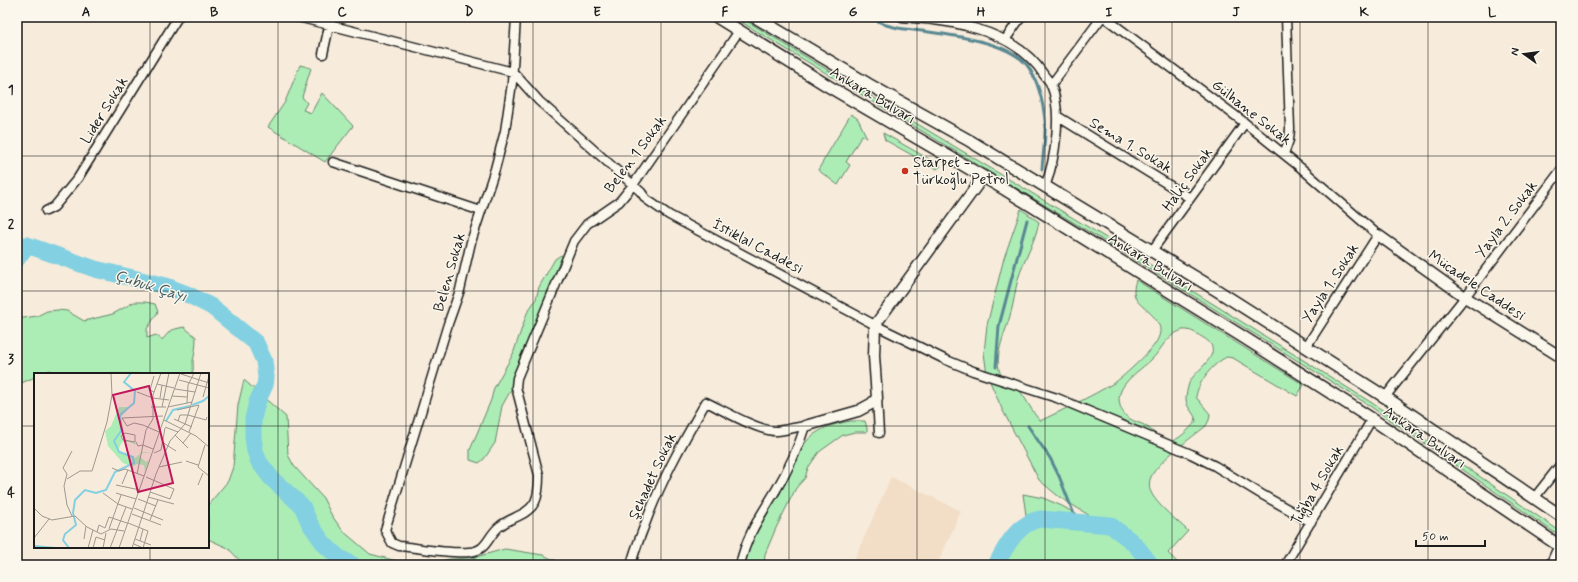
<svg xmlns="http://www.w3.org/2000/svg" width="1578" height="582" font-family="Mynerve,sans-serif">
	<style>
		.built { fill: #f2ddc6 }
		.green { fill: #acedb6; stroke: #648469; fill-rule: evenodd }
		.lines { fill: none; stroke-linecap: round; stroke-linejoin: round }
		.stream { stroke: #598892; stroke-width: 3 }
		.river { stroke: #82d0e1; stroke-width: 17 }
		.minor-casing { stroke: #1c1c1c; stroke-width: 11 }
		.tertiary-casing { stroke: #1c1c1c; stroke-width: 13 }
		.secondary-casing { stroke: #1c1c1c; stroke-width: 14 }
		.minor { stroke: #fbf7ec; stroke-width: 8 }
		.tertiary { stroke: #fbf7ec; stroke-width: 10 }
		.secondary { stroke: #fbf7ec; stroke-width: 11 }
		.grid { fill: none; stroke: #1c1c1c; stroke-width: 1; stroke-opacity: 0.55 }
		.poi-dot { fill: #c8321e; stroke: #fbf7ec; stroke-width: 1.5 }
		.labels { text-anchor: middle; stroke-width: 3; stroke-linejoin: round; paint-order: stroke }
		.street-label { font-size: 15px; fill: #1c1c1c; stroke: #fbf7ec }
		.poi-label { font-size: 15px; fill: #1c1c1c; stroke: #fbf7ec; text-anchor: start }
		.water-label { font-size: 16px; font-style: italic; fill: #405b61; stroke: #fbf7ec }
		.inset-river { fill: none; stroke: #82d0e1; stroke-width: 2 }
		.inset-road { fill: none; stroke: #9f988f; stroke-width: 1 }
		.view { fill: #c2185b; fill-opacity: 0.15; stroke: #c2185b; stroke-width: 2 }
		.inset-edge { fill: none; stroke: #1c1c1c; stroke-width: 2 }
		.neatline { fill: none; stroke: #1c1c1c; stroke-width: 1.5 }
		.grid-label { font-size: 13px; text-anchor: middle; font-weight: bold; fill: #1c1c1c }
	</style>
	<rect width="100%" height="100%" fill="#f7ebdb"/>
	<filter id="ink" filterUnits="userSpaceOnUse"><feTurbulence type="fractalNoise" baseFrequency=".025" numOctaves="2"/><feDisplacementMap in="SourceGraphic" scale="8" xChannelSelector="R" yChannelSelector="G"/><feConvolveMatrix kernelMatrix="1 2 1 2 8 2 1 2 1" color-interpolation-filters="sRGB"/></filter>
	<g filter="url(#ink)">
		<path class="built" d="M891,477L961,511L937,565H852Z"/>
		<path class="green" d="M733,17H740L1141,259L1372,403L1561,532V537L1364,402L1124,253Z
			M300,65L311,68L302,97L307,103L303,110L311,113L322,93L353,126L325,162L268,127L285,102Z
			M851,114L858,119L867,138L862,135L846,162L850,165L838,185L818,170Z
			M883,133L941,166L937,169L885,140Z
			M1021,209L1039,222C1035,242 1024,260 1018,279C1015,290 1014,302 1011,312C1007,330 992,357 1001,375C1005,382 1014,384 1020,391C1027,400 1032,412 1040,421C1065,409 1090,397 1114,383C1121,379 1150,352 1154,345C1158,340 1162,332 1159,325C1150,305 1127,306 1136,280L1304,385L1297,396L1233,358L1227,357C1213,363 1198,382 1196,397L1210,414L1209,420L1206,426C1191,438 1161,459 1152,475C1149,480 1149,486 1150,490C1155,504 1178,521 1188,531L1168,553L1180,565H991C1000,545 1011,531 1026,515L1023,494L1043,498L1062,506L1112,534L1095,519L1058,496L1039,480L1002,409L987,375L984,353L987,325L1004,258ZM1182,330C1191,329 1195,333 1202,337C1228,351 1198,368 1190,381C1188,385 1186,395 1186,399C1186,408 1195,413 1196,421C1189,430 1179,439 1169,443C1159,439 1153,430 1144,425C1138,422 1129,420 1125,415C1107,391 1134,375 1150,361C1163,349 1164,337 1182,330Z
			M561,255L567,262L523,375L520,382L512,388L502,406L495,443L484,459L479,463L470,460V450L491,400L494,388L513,354L527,313L536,299L539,287L555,259Z
			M134,302H145L155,304L158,312L147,329V338L156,335L162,340L171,330L184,327L196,337C196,346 195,353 193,361C193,366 194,369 192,374H50V370L41,374H35V377L17,385V319L37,316L47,311L58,310L67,311L84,321L113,314Z
			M244,380L286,417L288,455L294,466L323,498L332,516L343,531L370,554L397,561L423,564L450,559L472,558L505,549L543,555L565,565H244L228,548L208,539V505L228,481L233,467L238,405Z
			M851,421H865L867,428V432H855L843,435L819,452L808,468L805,478L796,488L776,528L765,554L764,565H745L746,558L756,531L771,504L780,494L782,486L805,443C816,429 833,424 851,421Z"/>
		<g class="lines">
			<path class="stream" d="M869,17L886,25L898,28C932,33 1010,38 1029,68C1039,83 1043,103 1045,120C1046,136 1043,153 1042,169
				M996,367L999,326L1027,220
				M1028,426L1050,458L1059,476L1077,522"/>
			<path class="river" d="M17,259L27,245L95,269L166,286L189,295L212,307L256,343L264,361L266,377L265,385L257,402L253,419V437L255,451L259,462L272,479L302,506L310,524L324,544L338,557L353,565
				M996,565C1006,546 1018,523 1040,519L1110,525L1130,540L1138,548L1151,565"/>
			<defs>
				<path id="minor" d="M298,17L513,72L539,101L641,192L646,199L669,215L875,325L944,359L973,371L1057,398L1191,454L1215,466L1261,494L1311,522
					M516,17L512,83L505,131L495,169L471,242L460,290L448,324L385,530L392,543L399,546C419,548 450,554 469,552C488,551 487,536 500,526C511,517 527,516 535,502C539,494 539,483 539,475L516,387L517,378L574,241L587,224L619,202L633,185L739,31
					M902,17C923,19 945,20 966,26C996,33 1027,48 1044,75C1046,78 1050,81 1051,85C1063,112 1055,160 1045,187
					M1104,17L1245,123L1301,168L1378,235L1306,347
					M1005,40L1021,17
					M323,54L331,17
					M1051,85L1102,17
					M1057,116L1190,198
					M1284,154L1289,140L1290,129L1286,17
					M333,162L481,211
					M46,211L54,207L78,178L178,17
					M1151,252L1245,123
					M1385,397L1465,297L1561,170
					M877,398L879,433
					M1535,497L1561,464
					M631,565C634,552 639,540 644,527C660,483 682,443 706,402C723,410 760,432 777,431C786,430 796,427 805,426C798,449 788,470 776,490C760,517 747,534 740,565
					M1285,565L1372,419
					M1550,565L1559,545"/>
				<path id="tertiary" d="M1378,235L1465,297L1561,357
					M805,426L858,411L871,404L877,398L874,356L875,325L983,177"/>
				<path id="secondary" d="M717,17L828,86L1006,190L1240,335L1372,419L1561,547
					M755,17L868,84L970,141L1218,291L1385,397L1561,516"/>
			</defs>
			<use href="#minor" class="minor-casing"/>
			<use href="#tertiary" class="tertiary-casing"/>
			<use href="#secondary" class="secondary-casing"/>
			<use href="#minor" class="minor"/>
			<use href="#tertiary" class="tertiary"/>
			<use href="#secondary" class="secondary"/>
		</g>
	</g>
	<path class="grid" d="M150,17V374M278,17V565M406,17V565M533,17V565M661,17V565M789,17V565M917,17V565M1045,17V565M1172,17V565M1300,17V565M1428,17V565M17,156H1561M17,291H1561M17,426H35M208,426H1561M150,547V565"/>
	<circle class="poi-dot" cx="905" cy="171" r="4"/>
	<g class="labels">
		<g class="street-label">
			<text transform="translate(873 95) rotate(31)" y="5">Ankara Bulvarı</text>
			<text transform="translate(104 110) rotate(-58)" y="5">Lider Sokak</text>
			<text transform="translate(1252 112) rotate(38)" y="5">Gülhane Sokak</text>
			<text transform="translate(1131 145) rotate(31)" y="5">Sema 1. Sokak</text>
			<text transform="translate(635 154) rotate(-53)" y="5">Belen 1 Sokak</text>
			<text transform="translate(1187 179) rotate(-54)" y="5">Haliç Sokak</text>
			<text transform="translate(1506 219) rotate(-53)" y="5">Yayla 2. Sokak</text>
			<text transform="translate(758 246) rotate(28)" y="5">İstiklal Caddesi</text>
			<text transform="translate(1151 262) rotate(32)" y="5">Ankara Bulvarı</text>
			<text transform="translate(449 272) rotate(-74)" y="5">Belen Sokak</text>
			<text transform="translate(1330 283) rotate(-57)" y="5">Yayla 1. Sokak</text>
			<text transform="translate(1477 285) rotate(34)" y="5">Mücadele Caddesi</text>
			<text transform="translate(1425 437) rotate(35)" y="5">Ankara Bulvarı</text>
			<text transform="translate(652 476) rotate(-65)" y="5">Şehadet Sokak</text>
			<text transform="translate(1317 485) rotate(-60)" y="5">Tuğba 4 Sokak</text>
		</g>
		<g class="poi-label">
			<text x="913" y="167">Starpet -<tspan x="913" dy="17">Türkoğlu Petrol</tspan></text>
		</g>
		<g class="water-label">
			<text transform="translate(151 285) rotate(17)" y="6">Çubuk Çayı</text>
		</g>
	</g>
	<g transform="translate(34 373)">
		<rect width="175" height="175" fill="#f7ebdb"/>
		<path d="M85,34H96L87,44L89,55L88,66L100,69L103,72L95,69H88L84,77L101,85L108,79H118L108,80L105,83L112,89L115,87L111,99L110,92L103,91L98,94L89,90L74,73L71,58L77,53Z" fill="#acedb6"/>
		<path class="inset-river" d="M158,32L169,28L175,23M132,48L139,37L156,33M0,173L21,175M35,175L29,167L31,161L42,152L39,140L41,127L51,117L62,120L72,117L81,99L100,90L99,84L85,79L80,68L87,58L86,42L100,30L101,18L90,9L97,0"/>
		<path class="inset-road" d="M147,1L175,10M120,3L116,17L120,19M145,7L175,15M123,11L140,15M141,16L161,19M103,19L119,25L135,27M138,23L153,24M169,24L175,3M126,25L128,12M153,30L154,12L160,0M117,34H132M128,34L135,0M134,34L158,29M143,37L165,32L155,59M154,42L172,47L173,44M140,46L158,54M130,47L162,63L175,74M144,48L146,42H154M131,54L144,59M125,59L109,52L100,50L93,53L88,45L129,43M91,60L101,62V69L89,67L87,63ZM141,62L154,75M102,69L104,73L109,72L119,76M128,69L142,78M149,70L157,60M171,72L164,94L175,103M38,78L29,95L33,101L30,113L33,132L38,143M120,80L127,77L131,55M152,88L164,92M125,94L148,89M78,95L85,98L91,96L110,103M103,101L112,57L119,46V22L127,0M112,104L140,116L136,126L116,119M33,106L46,98H58L73,49L78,22L77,0M88,111L94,97M82,112L106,117M164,112L169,100M69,120L84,131L98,136M82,120L102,126M114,124L140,131M104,126L122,133M0,135L8,143L18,147L41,143L53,154L67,161L77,156L90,158M100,135L129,147M98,141L127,152M116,147L124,127M94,150L114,158L109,175L100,171M71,155L75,144L93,150M75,156L87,122M63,159L65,152L71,155M0,165L15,146M50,166L52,153M101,166L117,172M106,168L109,156M54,175L59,157M59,175L62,164L71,167M69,175L72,160M76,175L92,134M85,175L146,0M98,175L122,101L136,68L151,51L167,0"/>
		<path class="view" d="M115,13L139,110L104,119L79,22Z"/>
		<rect width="175" height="175" class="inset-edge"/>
	</g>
	<rect width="1578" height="582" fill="none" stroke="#fbf7ec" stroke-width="44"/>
	<g transform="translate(1524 54) rotate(284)" stroke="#fbf7ec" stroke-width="3" paint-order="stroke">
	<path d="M0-3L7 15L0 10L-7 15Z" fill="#1c1c1c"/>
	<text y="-6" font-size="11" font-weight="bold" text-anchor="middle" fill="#1c1c1c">N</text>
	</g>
	<path d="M1416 540v6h69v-6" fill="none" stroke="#1c1c1c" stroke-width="2"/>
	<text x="1422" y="540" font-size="12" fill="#1c1c1c" stroke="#fbf7ec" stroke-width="3" paint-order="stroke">50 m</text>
	<rect x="22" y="22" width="1534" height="538" class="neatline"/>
	<g class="grid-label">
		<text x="86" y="16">A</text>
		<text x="214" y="16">B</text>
		<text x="342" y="16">C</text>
		<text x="469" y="16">D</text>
		<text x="597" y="16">E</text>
		<text x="725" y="16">F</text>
		<text x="853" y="16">G</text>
		<text x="981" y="16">H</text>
		<text x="1109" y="16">I</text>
		<text x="1236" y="16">J</text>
		<text x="1364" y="16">K</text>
		<text x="1492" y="16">L</text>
		<text x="11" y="94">1</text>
		<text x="11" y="228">2</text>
		<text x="11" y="363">3</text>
		<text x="11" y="497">4</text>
	</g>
</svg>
